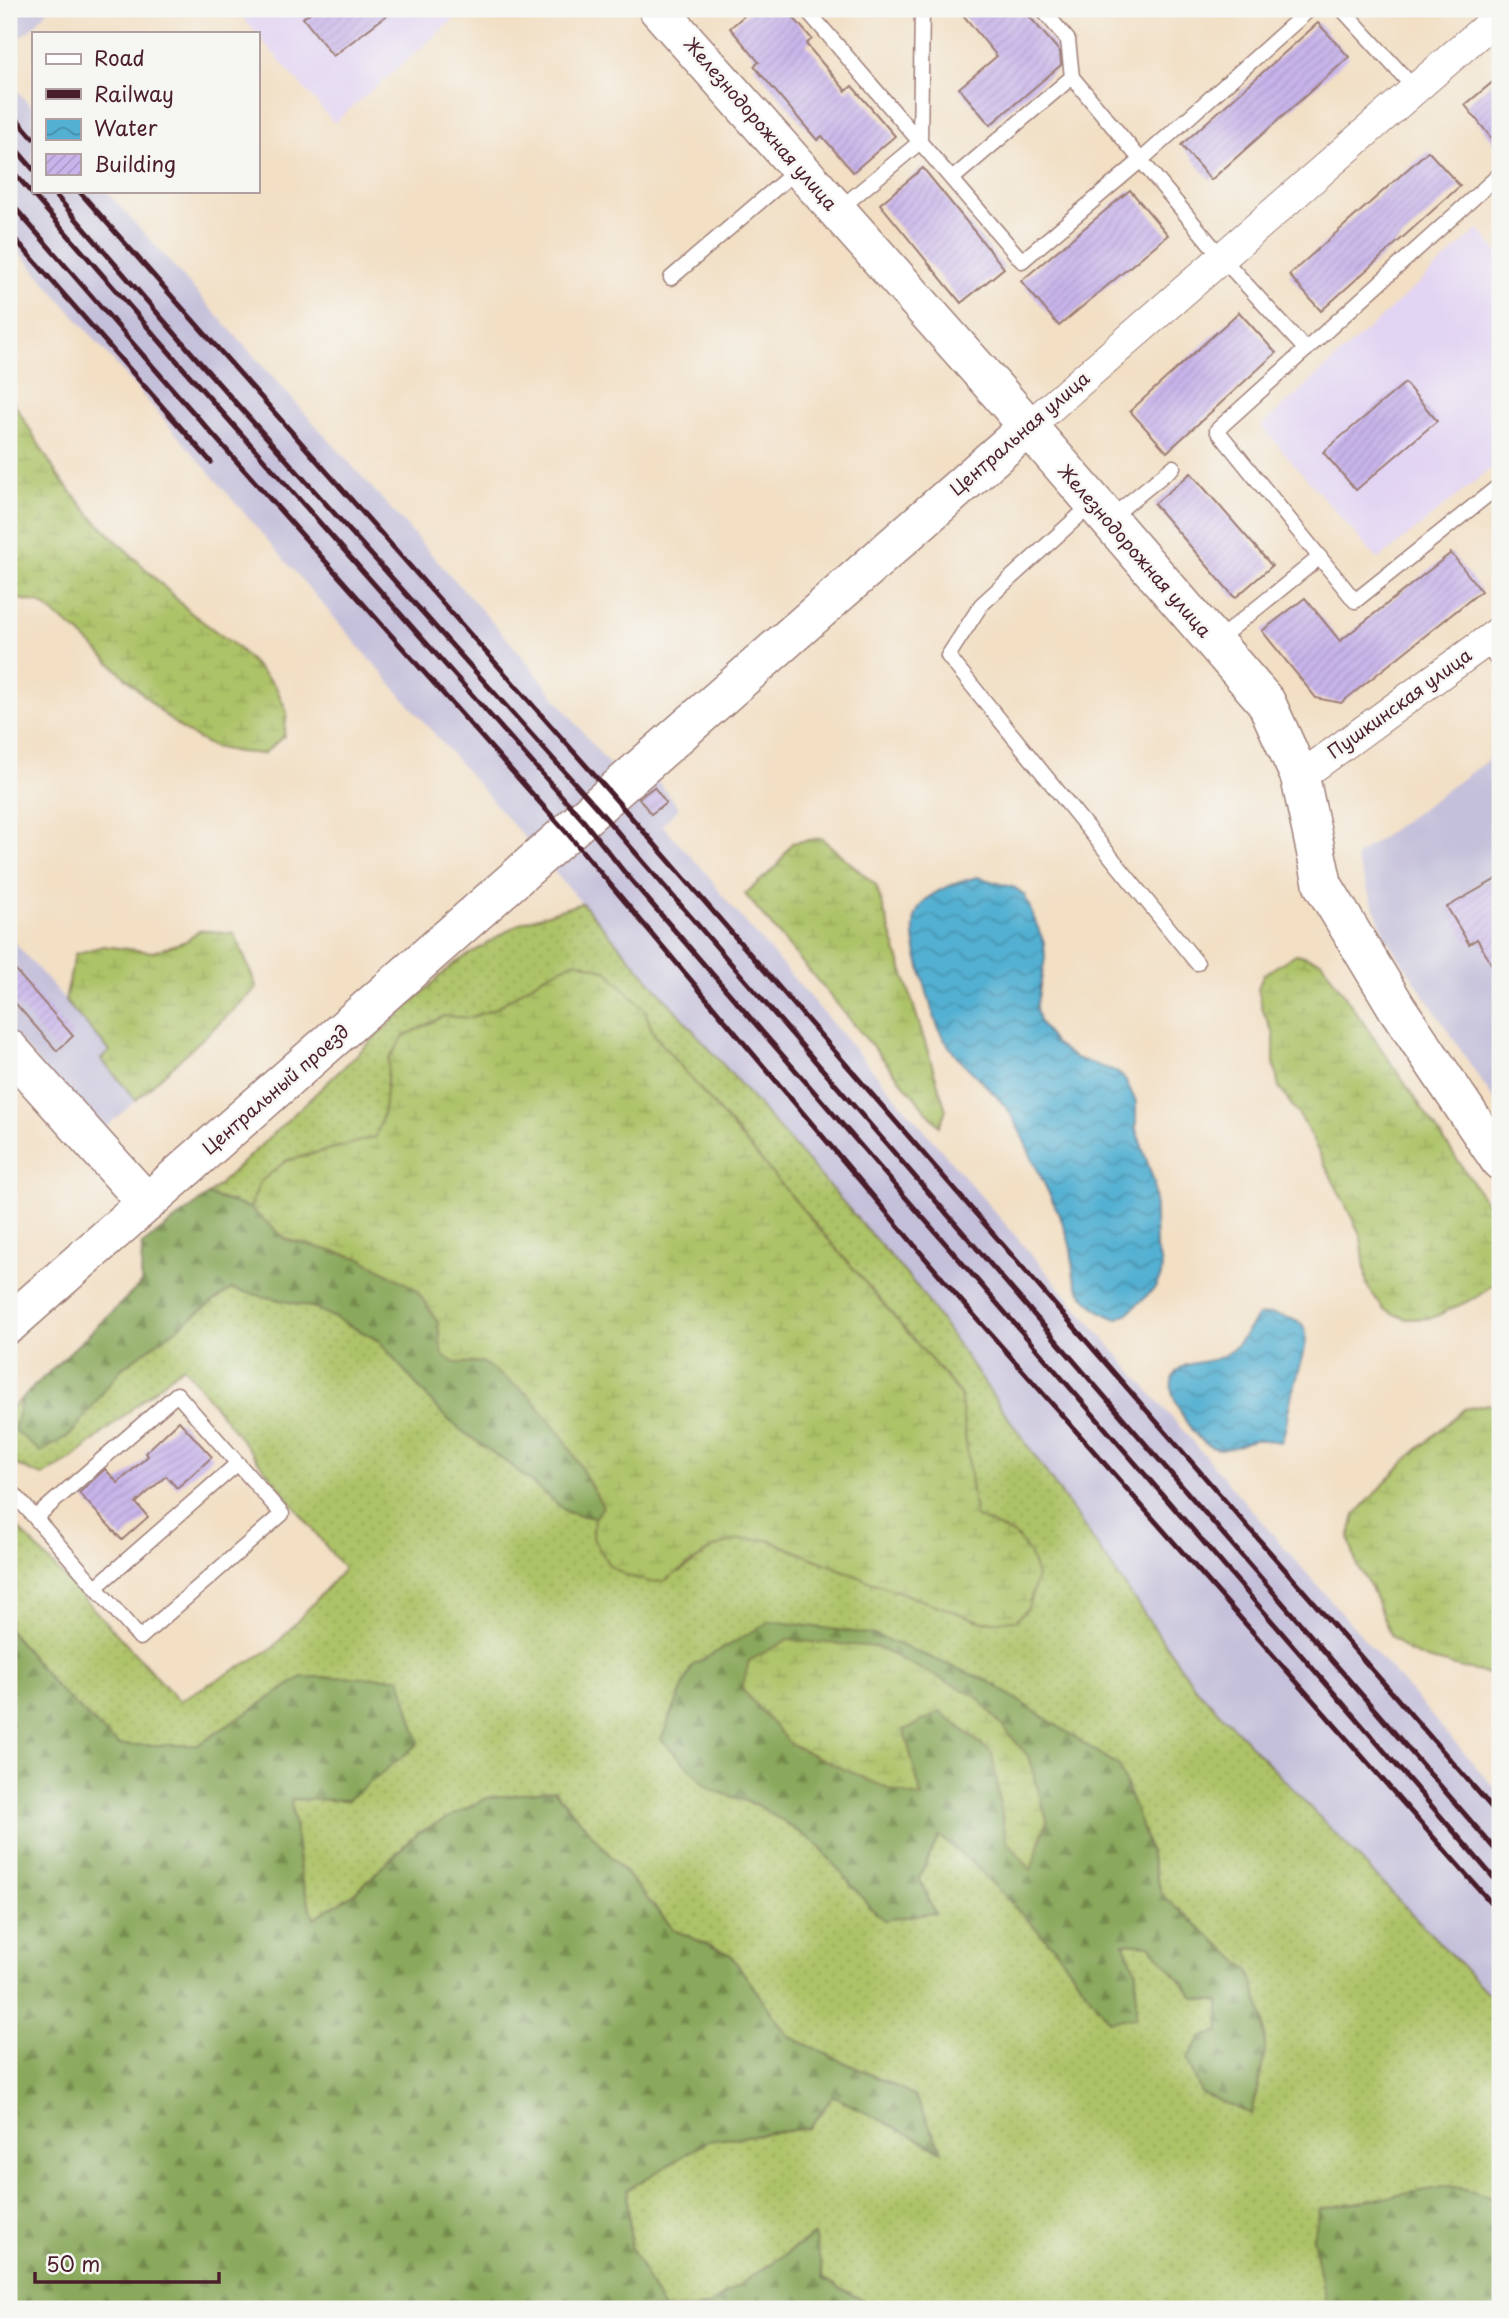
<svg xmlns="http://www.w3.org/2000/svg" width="1509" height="2318" font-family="'Playpen Sans',sans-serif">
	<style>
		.built { fill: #e2d4f3 }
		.industrial { fill: #c5c0da }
		.grass { fill: url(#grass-dots); stroke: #7c714a; stroke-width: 2; fill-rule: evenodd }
		.forest { fill: url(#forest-firs); stroke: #6a6444; stroke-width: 2; fill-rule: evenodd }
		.wetland { fill: url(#wetland-marsh); stroke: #7c714a; stroke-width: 2 }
		.water { fill: url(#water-waves); stroke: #4e687e; stroke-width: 2 }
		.building { fill: url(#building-hatch) }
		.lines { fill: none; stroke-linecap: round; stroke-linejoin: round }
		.lane-casing { stroke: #9e7f78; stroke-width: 17 }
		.street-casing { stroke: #9e7f78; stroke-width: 32 }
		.secondary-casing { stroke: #9e7f78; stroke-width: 41 }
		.lane { stroke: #fff; stroke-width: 14 }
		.street { stroke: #fff; stroke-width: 30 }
		.secondary { stroke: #fff; stroke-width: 38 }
		.rail { stroke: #4a1f2b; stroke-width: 5 }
		.labels { text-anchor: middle; stroke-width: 5; stroke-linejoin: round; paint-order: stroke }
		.street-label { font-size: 18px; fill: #4a1f2b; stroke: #f6f6f2 }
	</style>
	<defs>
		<pattern id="grass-dots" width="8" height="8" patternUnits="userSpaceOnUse" patternTransform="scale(1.75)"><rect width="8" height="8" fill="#adc368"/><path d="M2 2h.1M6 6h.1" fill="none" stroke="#96a75a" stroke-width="1.8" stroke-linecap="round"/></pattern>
		<pattern id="forest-firs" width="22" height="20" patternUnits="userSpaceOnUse" patternTransform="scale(1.75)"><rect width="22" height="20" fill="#8aa95c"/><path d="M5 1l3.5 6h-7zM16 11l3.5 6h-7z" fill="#73894c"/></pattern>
		<pattern id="wetland-marsh" width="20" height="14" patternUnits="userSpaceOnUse" patternTransform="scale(1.75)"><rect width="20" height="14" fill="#adc368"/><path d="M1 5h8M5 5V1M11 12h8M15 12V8" fill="none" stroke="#96a75a"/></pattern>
		<pattern id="water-waves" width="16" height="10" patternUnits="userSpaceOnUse" patternTransform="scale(1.75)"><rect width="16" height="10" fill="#53b0d2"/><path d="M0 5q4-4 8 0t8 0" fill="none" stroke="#478fab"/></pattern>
		<pattern id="building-hatch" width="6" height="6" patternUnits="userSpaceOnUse" patternTransform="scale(1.75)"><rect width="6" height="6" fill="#c8b4ea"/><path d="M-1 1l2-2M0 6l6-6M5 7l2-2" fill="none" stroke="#ad9ac9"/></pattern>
	</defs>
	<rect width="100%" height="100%" fill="#f6f6f2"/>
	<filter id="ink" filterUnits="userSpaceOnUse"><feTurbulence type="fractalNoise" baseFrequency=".0143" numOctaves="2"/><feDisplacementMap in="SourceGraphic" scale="14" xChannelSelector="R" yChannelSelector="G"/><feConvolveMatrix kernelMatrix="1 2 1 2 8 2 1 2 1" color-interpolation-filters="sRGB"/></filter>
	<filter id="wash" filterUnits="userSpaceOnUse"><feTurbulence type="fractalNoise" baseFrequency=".00686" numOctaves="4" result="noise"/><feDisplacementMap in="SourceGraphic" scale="28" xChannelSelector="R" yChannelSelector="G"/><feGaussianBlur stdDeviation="1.57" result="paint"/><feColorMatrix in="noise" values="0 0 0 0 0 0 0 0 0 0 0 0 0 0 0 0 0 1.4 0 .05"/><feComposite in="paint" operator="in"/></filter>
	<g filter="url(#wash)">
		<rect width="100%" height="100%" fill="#f2dfc4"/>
		<path class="built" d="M235,9H466L334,123Z
			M1479,229L1500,255V461L1378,560L1261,426Z"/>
		<path class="industrial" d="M9,9H49L32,28L9,45Z
			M9,81L33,109V191H106L519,652L610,766L632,749L679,808L662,825L707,874L721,894L1255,1514L1500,1794V2006L1195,1687L919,1289L481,788L9,240Z
			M1500,751V1109L1385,936L1355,857Z
			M9,936L110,1051L101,1060L136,1100L99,1133L9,1029Z"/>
		<path class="grass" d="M582,903L919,1289L1195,1687L1500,2006V2200L1450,2186L1319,2209L1313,2237L1328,2309H873L866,2302L824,2279L813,2235L708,2306L696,2309H663L631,2247L627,2190L708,2141L809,2128L833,2096L941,2150L914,2095L788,2036L731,1955L674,1930L554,1790L418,1833L355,1893L314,1918L301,1879L291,1799L348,1800L302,1677L198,1745H118L56,1687L9,1630V1518L179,1701L273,1648L344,1569L183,1366L72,1459L42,1476L9,1462V1410L22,1398L14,1430L71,1434L121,1369L231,1289L316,1308L378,1340L441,1413L462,1431L513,1467L567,1512L594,1518L593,1538L679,1572L715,1547L741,1539L768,1540L874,1583L983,1622L1015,1535L975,1516L960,1394L654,1035L644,1009L544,976L495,1009L469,1018L444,1016L389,1059L384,1111L376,1137L286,1161L260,1182L250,1208L208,1195L452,965L520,923ZM710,1789L1144,1833L1162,1895L1249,1970L1264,2020L1265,2052L1252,2114L1201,2093V2038L1220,2031L1219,2001L1195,1998L1150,1945L1122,1942L1109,2020L1052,1945L976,1866L938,1835L919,1879L884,1920L871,1908L816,1843L757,1805Z"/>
		<path class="forest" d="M208,1195L250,1208L286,1239L360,1258L416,1289L438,1322L442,1355L455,1363L482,1362L529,1395L566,1441L604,1507L594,1518L567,1512L513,1467L462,1431L441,1413L378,1340L316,1308L231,1289L121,1369L71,1434L41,1452L14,1430L22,1398L141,1284L142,1245Z
			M771,1621L875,1635L988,1681L1119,1766L1144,1833L1162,1895L1249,1970L1264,2020L1265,2052L1252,2114L1201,2093L1187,2059L1201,2038L1220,2031L1219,2002L1195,1998L1150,1945L1123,1943L1136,1970V2017L1109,2021L1052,1945L976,1866L939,1836L919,1878L935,1913L884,1920L871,1908L816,1843L757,1805L710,1789L661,1739L692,1666ZM876,1647L976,1696L1028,1756L1047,1820L1006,1839L992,1753L940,1712L904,1730L922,1798Z
			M9,1630L56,1687L118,1745H198L302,1677L400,1678L419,1743L348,1800L291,1799L301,1879L314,1918L355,1893L418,1833L487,1798L554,1790L674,1930L731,1955L788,2036L914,2095L942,2151L833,2096L809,2128L708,2141L627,2190L631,2247L663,2309H9Z
			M1450,2186L1500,2200V2309H1327L1313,2237L1319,2209Z
			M814,2235L824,2279L866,2302L873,2309H696L708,2306Z"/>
		<path class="wetland" d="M9,395L58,476L93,518L191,613L237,647L276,687L287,712L284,736L263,754L238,752L213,747L189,734L170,720L79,633L40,603L9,597Z
			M821,838L876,885L946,1110L939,1126L745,894L777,866L792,843Z
			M200,930L235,934L257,988L136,1100L101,1059L110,1051L65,1001L75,954L103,946L152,952L186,941Z
			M1296,954L1321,961L1500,1222V1275L1497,1282L1477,1297L1432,1318L1406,1319L1384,1310L1367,1286L1361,1236L1303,1121L1279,1087L1274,1063V1035L1263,1011L1258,989L1263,975Z
			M576,961L607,971L644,1009L654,1035L960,1394L975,1516L1015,1535L1029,1552L1037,1576L1028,1608L1016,1620L983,1622L874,1583L768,1540L741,1539L715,1547L664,1581L650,1582L627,1576L609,1565L593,1538L594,1518L603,1507L566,1441L529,1395L482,1362L455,1363L442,1355L438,1322L416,1289L360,1258L286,1239L250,1208L260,1182L286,1161L376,1137L384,1111L389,1059L404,1036L444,1016L469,1018L495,1009L544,976Z
			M1488,1404L1500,1408V1677L1430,1660L1409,1652L1390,1635L1371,1587L1357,1566L1349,1539L1355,1515L1409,1457L1464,1409Z
			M787,1640L876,1647L976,1696L1028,1756L1047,1820L1031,1870L1006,1839L992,1753L941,1712L904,1730L922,1798L891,1790L791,1745L742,1689L749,1661Z"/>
		<path class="water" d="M977,877L1015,888L1025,896L1044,943L1045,958L1036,1009L1039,1021L1054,1043L1075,1058L1115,1071L1125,1079L1136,1102V1129L1154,1182L1156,1249L1162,1264L1161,1276L1155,1288L1128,1313L1117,1319C1097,1312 1079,1297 1074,1276C1072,1267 1073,1258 1071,1249C1065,1222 1050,1196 1038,1171C1029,1152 1021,1131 1010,1113C991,1085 960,1066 943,1037C933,1021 930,1000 924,982C905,916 907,896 977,877Z
			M1272,1314C1283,1317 1300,1318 1305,1330C1310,1345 1295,1379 1292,1394C1287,1410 1288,1426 1281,1442C1273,1441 1263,1439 1254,1440C1244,1442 1234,1449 1223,1449C1200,1450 1184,1420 1176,1402C1171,1393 1169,1380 1177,1371C1187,1360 1209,1364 1223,1356C1239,1348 1247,1330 1258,1316Z"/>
		<g id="blocks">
			<path class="building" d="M315,9H395L333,56L303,18Z
				M752,9H786L812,39L806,44L846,91L852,86L895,136L853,172L822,136L817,140L754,66L759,62L730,28Z
				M958,9H1023L1060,52L1061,65L990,125L959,88L997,56Z
				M1318,23L1349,57L1211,180L1181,145Z
				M1500,76V149L1465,105Z
				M1428,151L1460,186L1321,311L1289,275Z
				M923,168L1004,268L961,303L880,204Z
				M1130,190L1168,235L1059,326L1021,281Z
				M1239,312L1276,353L1167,452L1130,411Z
				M1405,383L1437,421L1356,490L1323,452Z
				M1191,473L1272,566L1235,598L1154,504Z
				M1451,553L1481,591L1341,703L1316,698L1262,631L1305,598L1340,641Z
				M654,787L666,803L651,814L639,798Z
				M1500,877V979L1477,939L1469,944L1447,907Z
				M9,963L73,1036L57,1051L9,996Z
				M179,1421L212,1457L177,1488L166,1476L136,1503L148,1517L122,1540L79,1493L105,1469L118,1483L148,1456L145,1453Z"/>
		</g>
	</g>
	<g filter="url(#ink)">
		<use href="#blocks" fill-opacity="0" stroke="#9e7f78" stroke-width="2"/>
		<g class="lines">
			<defs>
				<path id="lane" d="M806,9L1022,261L1140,161L1310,9
					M1042,9L1068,40L1072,77L1222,258L1306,350
					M1342,9L1416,90
					M1500,174L1217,430L1355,601L1500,485
					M952,179L1072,77
					M838,210L920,142L922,9
					M671,278L798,169
					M1093,503L981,605L948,656L1197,963
					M1109,519L1173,467
					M1215,642L1320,557
					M1485,642L1500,664
					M9,1488L140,1638L282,1514L177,1394L35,1518
					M96,1587L238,1463"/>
				<path id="street" d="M1028,427L1500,15
					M1300,777L1500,631"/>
				<path id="secondary" d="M658,9L1000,394L1266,702L1300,777L1323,885L1397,1008L1500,1161
					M9,1049L147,1203
					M9,1324L1028,427"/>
			</defs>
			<use href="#lane" class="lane-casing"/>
			<use href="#street" class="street-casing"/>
			<use href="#secondary" class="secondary-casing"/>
			<use href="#lane" class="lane"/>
			<use href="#street" class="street"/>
			<use href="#secondary" class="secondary"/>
			<path class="rail" d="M9,110L33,138
				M9,141L33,169
				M9,167L190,376L582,819L625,873L1500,1885
				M52,191L203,366L596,807L1500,1855
				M79,191L611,794L1500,1817
				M9,201L175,392L567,833L958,1297L1500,1913
				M9,232L211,462"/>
		</g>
	</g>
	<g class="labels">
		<g class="street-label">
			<text transform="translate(760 124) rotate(49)" y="6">Железнодорожная улица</text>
			<text transform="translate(1020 434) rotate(-41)" y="6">Центральная улица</text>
			<text transform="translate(1134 551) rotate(49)" y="6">Железнодорожная улица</text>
			<text transform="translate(1400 704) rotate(-36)" y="6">Пушкинская улица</text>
			<text transform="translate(276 1090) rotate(-41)" y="6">Центральный проезд</text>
		</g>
	</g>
	<rect width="1509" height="2318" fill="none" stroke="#f6f6f2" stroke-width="35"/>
	<rect x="32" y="32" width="228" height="161" fill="#f6f6f2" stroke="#b1a0a2" stroke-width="2"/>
	<rect x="46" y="54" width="35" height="10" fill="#ffffff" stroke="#b1a0a2" stroke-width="2"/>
	<text x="94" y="66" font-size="21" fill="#4a1f2b">Road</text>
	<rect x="46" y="89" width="35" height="10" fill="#4a1f2b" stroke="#b1a0a2" stroke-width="2"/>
	<text x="94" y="102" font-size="21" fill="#4a1f2b">Railway</text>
	<rect x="46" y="119" width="35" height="21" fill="url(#water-waves)" stroke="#b1a0a2" stroke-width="2"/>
	<text x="94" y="136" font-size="21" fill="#4a1f2b">Water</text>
	<rect x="46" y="154" width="35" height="21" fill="url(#building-hatch)" stroke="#b1a0a2" stroke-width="2"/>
	<text x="94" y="172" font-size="21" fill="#4a1f2b">Building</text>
	<path d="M35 2272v10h184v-10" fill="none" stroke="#4a1f2b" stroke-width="3.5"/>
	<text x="46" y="2272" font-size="21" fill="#4a1f2b" stroke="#f6f6f2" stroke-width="5" paint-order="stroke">50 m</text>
</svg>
